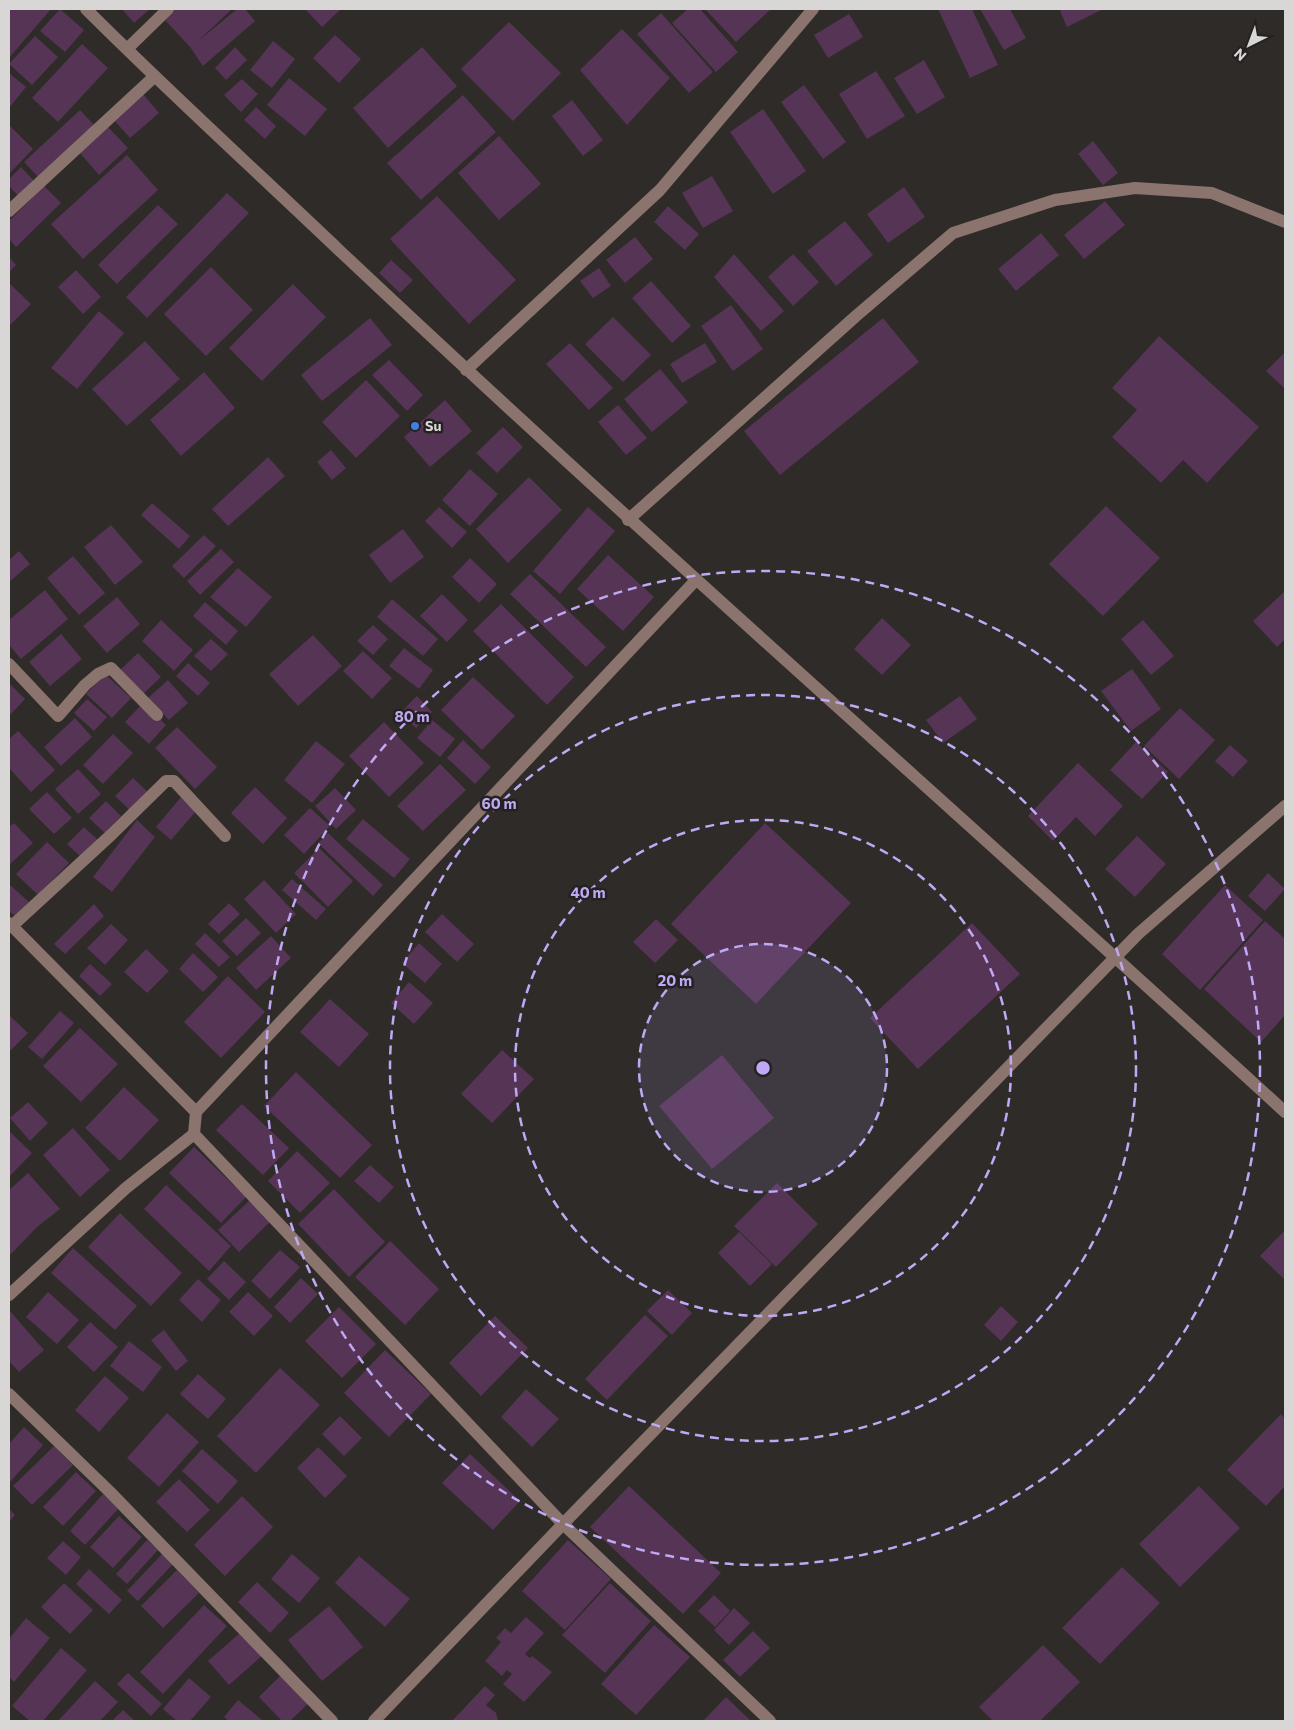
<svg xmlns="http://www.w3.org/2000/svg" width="1294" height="1730" font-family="Commissioner,sans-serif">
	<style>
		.building { fill: #563455 }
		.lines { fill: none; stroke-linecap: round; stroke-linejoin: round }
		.minor { stroke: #8b746d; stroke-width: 12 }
		.ring { fill: none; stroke: #bfa9f4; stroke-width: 2.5; stroke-dasharray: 9 6 }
		.shop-dot { fill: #3f7fe0; stroke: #252120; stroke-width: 2 }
		.labels { text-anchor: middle; stroke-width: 5; stroke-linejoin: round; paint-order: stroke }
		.poi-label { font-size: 14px; font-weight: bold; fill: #d9d7d6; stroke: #252120; text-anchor: start }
		.centre { fill: #bfa9f4; stroke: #252120; stroke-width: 2.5 }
		.ring-label { font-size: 15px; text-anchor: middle; font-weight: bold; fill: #bfa9f4; stroke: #252120; stroke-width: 5; stroke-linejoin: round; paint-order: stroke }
	</style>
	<rect width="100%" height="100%" fill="#2e2b29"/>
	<path class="building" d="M11,9H51L9,58V11Z
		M60,9L84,30L65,52L40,31Z
		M122,9H150L134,23Z
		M175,9H232L197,42L237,9H245L255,21L203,66L190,47L164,19Z
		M305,9H341L322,27Z
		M688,9H700L738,52L716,72L672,23Z
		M705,9H771L736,42Z
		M938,9H972L998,65L970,78Z
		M980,9H1010L1026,38L1004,50Z
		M1064,9H1103L1067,27L1060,11Z
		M661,13L713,72L689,93L637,34Z
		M849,14L863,37L828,58L814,35Z
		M509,22L561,73L513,121L461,69Z
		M622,29L670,78L627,125L580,70Z
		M335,35L361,59L339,83L313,58Z
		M35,36L58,57L32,85L9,64Z
		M273,41L295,59L272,88L250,70Z
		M82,44L108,68L58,122L32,98Z
		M235,47L247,60L226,80L215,68Z
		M422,47L457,86L388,148L353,108Z
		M924,60L945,97L917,114L894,78Z
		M876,71L905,116L867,139L839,94Z
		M9,73L26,87L9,108Z
		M289,78L327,109L305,136L267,105Z
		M242,79L258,94L241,112L224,95Z
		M804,85L846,142L823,159L781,102Z
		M143,94L159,113L130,138L113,119Z
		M463,95L496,132L421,200L387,163Z
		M572,100L603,140L583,156L552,116Z
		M256,107L276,126L265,139L244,120Z
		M763,109L806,171L773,194L730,132Z
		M80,110L96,127L40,179L24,162Z
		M9,125L33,149L9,174Z
		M108,127L128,148L99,175L80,153Z
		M499,136L541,184L499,220L458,173Z
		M1093,141L1118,173L1103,185L1078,154Z
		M127,155L158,190L83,259L51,224Z
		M21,167L35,182L19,197L9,186V179Z
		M712,176L733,211L703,228L682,193Z
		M44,186L61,203L16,247L9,239V221Z
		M904,187L925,217L888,243L867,214Z
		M227,193L249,213L147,318L126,297Z
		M437,196L516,280L469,324L390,239Z
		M1105,201L1125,225L1084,259L1064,235Z
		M158,205L178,224L117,284L98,265Z
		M668,206L699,234L685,250L654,222Z
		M845,221L873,255L836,286L807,251Z
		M1041,233L1059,255L1016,291L998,269Z
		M635,237L653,259L625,283L606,260Z
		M734,254L784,311L761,331L714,277Z
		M793,254L819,282L793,306L768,277Z
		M9,257L16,265L9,272Z
		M391,260L413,280L400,293L379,273Z
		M211,267L253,310L206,356L164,314Z
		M599,268L611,286L593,298L580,281Z
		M76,270L101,297L83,314L58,287Z
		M651,281L691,326L672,343L632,298Z
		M9,283L31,304L9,326Z
		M293,284L326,317L262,381L229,348Z
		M731,305L763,349L733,371L701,326Z
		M99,311L124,333L77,389L51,368Z
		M613,317L651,355L623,382L585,344Z
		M370,318L392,345L322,401L301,375Z
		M883,318L919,362L780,475L744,431Z
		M1159,336L1259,427L1207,483L1183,460L1161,483L1112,437L1137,410L1112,388Z
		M145,341L180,379L127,426L92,389Z
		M570,343L613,388L589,410L546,364Z
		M705,343L717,362L682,383L670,364Z
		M1285,352V389L1266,371Z
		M389,360L423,395L407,411L372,375Z
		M660,369L688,402L652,432L624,399Z
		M204,372L235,408L181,456L150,420Z
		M366,380L400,416L356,458L322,422Z
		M445,400L472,431L430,467L404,437Z
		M618,405L647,438L626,455L598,422Z
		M503,427L523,447L497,473L476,453Z
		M331,450L346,468L332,480L317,462Z
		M268,457L285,476L228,526L212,509Z
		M470,469L498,494L470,526L442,500Z
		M529,477L562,510L508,563L476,529Z
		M152,503L190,536L179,549L141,515Z
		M1106,506L1160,558L1103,616L1049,564Z
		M439,507L467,532L452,548L425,521Z
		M588,507L615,531L560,594L533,571Z
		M111,525L143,562L115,585L84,547Z
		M403,529L424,557L390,583L369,555Z
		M204,535L216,546L184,578L172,566Z
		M221,549L234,562L200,595L187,581Z
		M19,551L30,564L9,582V560Z
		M608,555L654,597L623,631L577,589Z
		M73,556L105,593L79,615L47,578Z
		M470,558L497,584L479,603L452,577Z
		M238,568L272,597L246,627L210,597Z
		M530,574L606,647L586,667L510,594Z
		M45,590L68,619L21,659L9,645V620Z
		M1285,591V639L1277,647L1253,621Z
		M442,594L468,620L447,642L420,616Z
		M117,597L140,624L107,653L83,626Z
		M392,599L438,639L423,656L377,617Z
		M205,602L238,631L226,645L193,616Z
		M501,604L574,677L547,705L473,631Z
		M882,618L911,645L882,675L854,649Z
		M161,620L193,650L174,671L142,641Z
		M1143,620L1174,656L1151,675L1121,639Z
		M373,625L388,639L373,655L357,641Z
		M61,634L82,659L50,686L29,662Z
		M313,635L342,666L298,706L269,674Z
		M211,639L228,654L211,671L194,656Z
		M404,648L433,670L419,689L389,666Z
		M363,651L392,678L372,699L343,671Z
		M138,653L161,677L141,696L118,672Z
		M188,663L210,683L198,696L176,676Z
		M1132,669L1161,709L1131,731L1101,691Z
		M105,674L131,698L112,718L86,694Z
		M473,677L515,716L482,750L441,710Z
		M168,680L188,703L169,720L148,698Z
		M9,683L25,699L9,716Z
		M417,696L432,712L416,728L400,713Z
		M960,696L977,719L943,743L926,720Z
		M87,699L107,717L94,731L74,713Z
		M143,703L166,725L149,744L125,722Z
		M1180,708L1215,740L1179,779L1144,746Z
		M75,718L92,737L61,766L44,747Z
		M432,720L455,739L440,757L417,738Z
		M384,722L424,763L389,797L349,756Z
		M177,727L217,767L195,789L155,748Z
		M18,731L55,770L31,792L9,768V739Z
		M113,734L133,753L103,784L83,765Z
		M463,740L491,767L475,784L447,758Z
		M316,741L345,764L312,803L284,780Z
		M1136,742L1168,772L1142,799L1110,770Z
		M1230,745L1248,761L1233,777L1215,761Z
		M1078,763L1123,806L1095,836L1076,817L1053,841L1028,816Z
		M440,764L466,790L423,831L397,806Z
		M78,769L101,794L78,814L55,789Z
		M133,778L153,797L135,815L115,796Z
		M255,787L287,818L263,844L231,813Z
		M335,788L356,810L336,829L315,806Z
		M47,792L72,818L54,834L29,809Z
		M181,797L197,810L171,840L156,827Z
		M106,801L121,816L105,833L89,818Z
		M310,808L330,826L304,854L284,835Z
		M363,819L410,859L394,878L346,839Z
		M137,820L155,837L112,892L93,877Z
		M14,823L33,843L9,865V827Z
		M765,823L851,903L756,1004L671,924Z
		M84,827L101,843L84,860L67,844Z
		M328,833L383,885L373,896L318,843Z
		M1137,836L1166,864L1135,897L1105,869Z
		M47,842L69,863L38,895L16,874Z
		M319,848L353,881L328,907L294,873Z
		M1268,873L1285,889L1265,911L1248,896Z
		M292,879L326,909L316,920L282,890Z
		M264,880L296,914L276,933L244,899Z
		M9,884L29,902L15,916L9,911Z
		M1225,885L1263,920L1200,990L1162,954Z
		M229,903L240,914L219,934L208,924Z
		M94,904L104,916L65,954L54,944Z
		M442,914L474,944L457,962L425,932Z
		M246,918L261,933L237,956L222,941Z
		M656,919L678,940L655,963L633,942Z
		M1265,921L1285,939V1015L1261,1042L1204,989Z
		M972,923L1020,974L918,1069L870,1018Z
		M111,924L128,940L105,965L87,948Z
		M205,933L230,957L219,967L195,944Z
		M271,936L291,958L256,990L236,968Z
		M419,943L442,964L425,983L402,963Z
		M146,949L169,971L147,993L124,972Z
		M193,953L218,977L203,992L179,969Z
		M90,964L112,984L100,996L79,976Z
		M228,976L265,1012L221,1058L184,1022Z
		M409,982L433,1003L414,1024L391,1003Z
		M330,999L369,1034L339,1067L300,1032Z
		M60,1011L74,1023L42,1059L28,1047Z
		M9,1015L28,1033L9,1052Z
		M80,1028L118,1064L81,1102L43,1066Z
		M502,1050L534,1079L492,1123L461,1094Z
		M722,1055L774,1118L712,1169L659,1106Z
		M296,1072L372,1145L340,1178L264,1106Z
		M124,1087L159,1120L120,1161L85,1128Z
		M28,1102L48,1123L30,1141L10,1118Z
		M242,1104L289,1148L263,1175L216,1130Z
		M73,1128L110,1170L80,1197L43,1155Z
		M9,1131L32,1153L9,1177Z
		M194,1147L246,1197L221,1223L169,1173Z
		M297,1151L330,1183L300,1213L268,1181Z
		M370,1165L394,1187L379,1203L354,1181Z
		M28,1173L60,1209L37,1227L9,1256V1190Z
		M777,1183L818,1224L776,1267L734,1226Z
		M166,1185L231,1246L209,1271L144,1209Z
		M334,1189L385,1242L349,1277L298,1224Z
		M250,1200L271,1221L239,1252L218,1230Z
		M120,1213L182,1273L151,1306L88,1247Z
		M1285,1230V1280L1260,1256Z
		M739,1232L772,1264L750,1286L718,1253Z
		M390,1241L439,1289L405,1325L355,1277Z
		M73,1248L137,1306L115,1330L51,1273Z
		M280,1250L300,1267L270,1299L251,1281Z
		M224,1261L246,1282L229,1300L207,1279Z
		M301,1278L318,1294L290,1323L274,1307Z
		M198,1279L221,1300L202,1322L179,1300Z
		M668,1290L692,1313L672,1335L647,1311Z
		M48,1292L79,1320L57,1344L26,1317Z
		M248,1292L273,1316L254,1336L229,1312Z
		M1001,1306L1018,1322L1001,1341L984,1325Z
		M339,1307L376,1344L342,1378L305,1341Z
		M9,1310L44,1350L19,1372L9,1361Z
		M645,1315L668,1336L607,1400L585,1379Z
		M495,1316L528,1348L481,1396L449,1363Z
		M90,1322L118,1347L94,1372L67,1347Z
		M164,1330L188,1361L176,1371L151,1340Z
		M129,1341L162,1367L143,1392L110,1366Z
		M385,1350L431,1394L389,1437L344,1393Z
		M280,1368L320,1405L256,1473L217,1436Z
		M198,1374L226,1399L208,1419L180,1394Z
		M105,1376L129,1398L99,1432L75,1410Z
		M526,1389L559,1419L532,1447L501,1417Z
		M167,1413L199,1442L159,1487L127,1458Z
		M1281,1414L1285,1419V1486L1266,1506L1227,1470Z
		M340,1416L362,1438L344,1456L322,1434Z
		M24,1427L43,1445L9,1483V1444Z
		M54,1446L73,1465L32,1505L13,1486Z
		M318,1447L347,1476L325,1498L297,1468Z
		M202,1449L238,1481L218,1504L182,1471Z
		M470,1454L520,1501L493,1530L442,1483Z
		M76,1472L96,1491L63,1526L43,1507Z
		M179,1479L210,1510L187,1532L156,1502Z
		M629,1486L721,1573L683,1614L590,1527Z
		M1199,1486L1240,1528L1180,1587L1139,1544Z
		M103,1494L119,1508L85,1545L70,1531Z
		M242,1496L273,1527L225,1576L194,1545Z
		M9,1509L15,1515L9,1522Z
		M119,1516L142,1537L113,1568L90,1547Z
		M147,1540L158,1550L127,1584L116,1574Z
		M568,1540L611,1579L565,1630L522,1591Z
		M63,1541L81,1557L66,1575L47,1558Z
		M163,1553L174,1563L138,1601L127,1591Z
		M292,1554L320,1578L299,1603L271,1579Z
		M359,1556L410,1599L385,1627L335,1583Z
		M1122,1567L1160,1603L1100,1664L1062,1628Z
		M89,1569L122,1600L109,1614L76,1584Z
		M177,1570L199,1593L163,1628L141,1606Z
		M257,1582L289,1613L270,1633L238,1602Z
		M64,1583L93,1610L70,1634L41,1607Z
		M610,1583L651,1621L605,1673L562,1635Z
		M714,1595L730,1611L715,1627L698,1611Z
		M204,1605L227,1626L163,1694L140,1672Z
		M329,1606L363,1647L322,1681L288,1640Z
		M734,1608L750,1623L729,1645L714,1630Z
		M526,1617L544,1633L525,1654L530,1658L532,1656L552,1672L524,1702L503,1684L512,1674L507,1670L502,1676L485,1661L501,1642L496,1638L505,1628L511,1633Z
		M26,1618L50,1638L14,1682L9,1677V1639Z
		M654,1625L690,1657L636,1715L601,1684Z
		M753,1631L770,1648L740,1677L723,1660Z
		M241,1632L262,1656L229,1685L208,1661Z
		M1043,1645L1080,1682L1040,1721H993L979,1707Z
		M61,1648L87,1670L43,1721H30L12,1706Z
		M288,1668L316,1696L290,1721H282L259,1697Z
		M128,1673L162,1704L151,1716L117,1684Z
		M189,1678L211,1697L190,1721H177L163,1709Z
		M95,1681L118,1702L100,1721H58Z
		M485,1686L495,1695L486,1705L496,1713L498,1721H452Z
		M726,1697L751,1721H703Z
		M238,1700L263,1721H229L224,1717Z
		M123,1710L135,1721H112Z"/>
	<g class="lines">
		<path class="minor" d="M86,9C169,92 256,171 341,252C651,544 971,824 1285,1112
			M127,49L168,9
			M9,211L155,76
			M466,370L660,190L813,9
			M628,520L856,316L953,233L1055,200L1135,188L1212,193L1285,222
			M9,664L58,716L85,685L98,674L111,668L157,715
			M9,923L196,1112L194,1134L563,1524L770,1721
			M12,926L111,835L166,781H174L225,836
			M196,1112L695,581
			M9,1295L126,1188L194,1134
			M9,1394L110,1492L332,1721
			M374,1721L563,1524L1138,934L1285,806"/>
	</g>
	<circle cx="763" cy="1068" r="124" fill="#bfa9f4" fill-opacity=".12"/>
	<g class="ring">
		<circle cx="763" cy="1068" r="124"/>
		<circle cx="763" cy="1068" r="248"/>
		<circle cx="763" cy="1068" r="373"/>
		<circle cx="763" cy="1068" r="497"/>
	</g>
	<circle class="shop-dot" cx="415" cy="426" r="5"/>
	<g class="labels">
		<g class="poi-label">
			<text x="425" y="431">Su</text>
		</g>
	</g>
	<circle cx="763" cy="1068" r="8" class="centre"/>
	<g class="ring-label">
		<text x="412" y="722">80 m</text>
		<text x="499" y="809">60 m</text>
		<text x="588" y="898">40 m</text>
		<text x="675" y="986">20 m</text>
	</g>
	<rect width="1294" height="1730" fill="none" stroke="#d9d7d6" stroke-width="20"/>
	<g transform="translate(1249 45) rotate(222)" stroke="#252120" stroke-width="4" paint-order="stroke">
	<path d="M0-4L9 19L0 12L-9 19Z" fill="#d9d7d6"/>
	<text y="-8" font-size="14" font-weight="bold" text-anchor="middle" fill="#d9d7d6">N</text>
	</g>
</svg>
